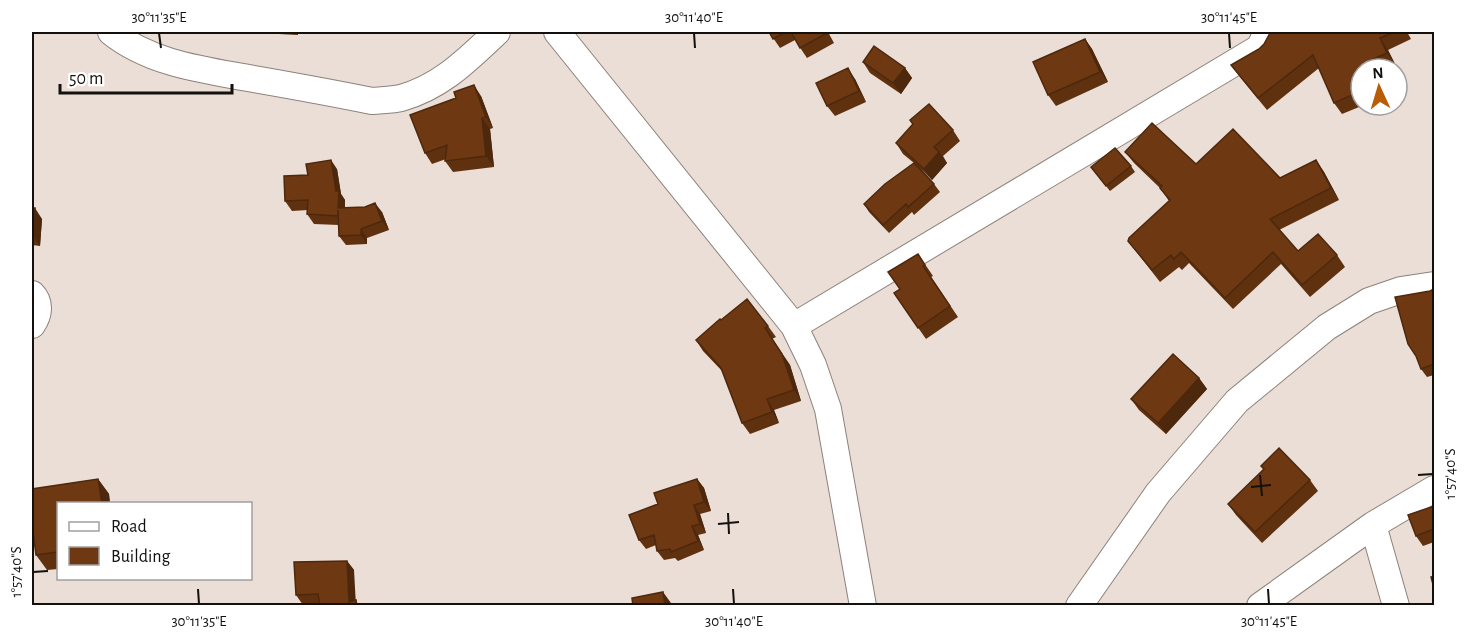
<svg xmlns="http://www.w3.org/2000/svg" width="1466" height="637" font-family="'Alegreya Sans',sans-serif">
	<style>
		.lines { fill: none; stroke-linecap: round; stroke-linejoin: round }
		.street-casing { stroke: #8d827b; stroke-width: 28 }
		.street { stroke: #fff; stroke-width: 26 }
		.wall { fill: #5f310f }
		.shaded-wall { fill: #4d280d }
		.building { fill: #6e3912; stroke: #4d280d; stroke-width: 1.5 }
		.ticks { fill: none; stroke: #14100e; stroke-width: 2 }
		.neatline { fill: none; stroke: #14100e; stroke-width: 2 }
		.ticks-label { font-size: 15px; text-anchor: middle; fill: #14100e }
	</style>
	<rect width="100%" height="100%" fill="#eaded6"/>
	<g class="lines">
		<defs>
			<path id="street" d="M111,32C151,64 205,70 254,79C294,86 333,93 372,101C381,100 392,100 401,98C441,87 467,60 497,32
				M557,32L794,326L813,365L828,409L863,606
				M32,294C41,303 39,315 32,325
				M794,326L1259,48L1265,37L1264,32
				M1079,606L1158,493L1237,401L1327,327L1369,301L1401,290L1434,285
				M1260,606L1373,525
				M1396,606L1373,525L1434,489"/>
		</defs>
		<use href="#street" class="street-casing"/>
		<use href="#street" class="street"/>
	</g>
	<path class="wall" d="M239,32H298V35L240,32Z
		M769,32H828L834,43L807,58L795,40L780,48Z
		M1272,32H1407L1411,39L1388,50L1395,64L1385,69H1361V105H1364L1342,114L1334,103L1319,68L1267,110L1240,77L1231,65L1259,49L1264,44Z
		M1085,39L1092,49L1108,82L1056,106L1048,95Z
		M863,62L905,68L912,78L901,94L870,73Z
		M855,79L866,102L835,116L827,106Z
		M481,96L493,128L490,129L494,167L453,172L445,161L446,159L432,164L425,153Z
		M910,120L953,130L960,141L943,156L947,163L932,180L921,169L934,184L940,192L914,215L912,212L889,233L869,212L864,204L914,163L903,154L896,143L913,125Z
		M1125,152L1280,178L1316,160L1324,172L1339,200L1279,230L1298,251L1337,255L1345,267L1310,297L1281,264L1233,309L1189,263L1182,270L1179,267L1160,282L1128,241L1169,201L1160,188L1134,163Z
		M1131,166L1135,172L1110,191L1091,167Z
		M337,169L341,194L345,200V208L382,212L389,230L367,238V244L346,245L339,236V225L314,224L307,214L308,210L292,211L285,201Z
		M32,208L42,219L40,246L32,245Z
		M918,254L933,276L931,277L958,317L926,339L894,293L900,289Z
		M1434,289V375L1427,377L1421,369L1430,291Z
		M721,320L768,326L776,337L772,339L790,365L801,401L774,410L779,423L750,434L742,423L723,372L703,351L696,340Z
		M1199,378L1207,389L1166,434L1139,410L1131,399Z
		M1261,466L1310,480L1318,491L1262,543L1236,515L1228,504L1264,470Z
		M98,479L109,494L110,504H58V569L47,570L36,555L32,524V489Z
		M697,479L704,488L711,511L700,514L706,533L698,535L704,550L678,561L675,558L664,560L657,551L656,545L646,549L639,540L658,504Z
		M1434,506V542L1423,546L1416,536Z
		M347,561L354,570L320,604L303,605L296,595Z"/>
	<path class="shaded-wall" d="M1380,38L1388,50L1395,64L1387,53Z
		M1085,39L1092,49L1108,82L1100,72Z
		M848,68L855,79L866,102L859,91Z
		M905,68L912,78L901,94L893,83Z
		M474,85L481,96L493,128L486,117Z
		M482,118L490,129L494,167L486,156Z
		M939,152L947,163L932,180L924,169Z
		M331,160L337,169L341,194L345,200L344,217L338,208Z
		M1316,160L1324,172L1339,200L1331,188Z
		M375,203L382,212L389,230L382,221Z
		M35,208L42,219L40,246L33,236Z
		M361,229L367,238V244L361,235Z
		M765,328L790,365L801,401L794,390Z
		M1199,378L1207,389L1166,434L1158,423Z
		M767,399L774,410L779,423L772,412Z
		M98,479L109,494L110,504H102Z
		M697,479L704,488L711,511L704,502Z
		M694,505L700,514L706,533L700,524Z
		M692,526L698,535L704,550L698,541Z
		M347,561L354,570L356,606L349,602Z
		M663,592L671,603V606H665Z"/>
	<path class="building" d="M769,32H786L773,39Z
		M791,32H826L827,33L800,48Z
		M1272,32H1394L1380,38L1387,53L1364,63L1367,69H1361V91L1334,103L1313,55L1258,98L1231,65L1259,49L1264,44L1270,33Z
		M1085,39L1100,72L1048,95L1033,62Z
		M874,46L905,68L893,83L863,62Z
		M848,68L859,91L827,106L816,83Z
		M474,85L486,117L482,118L486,156L445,161L447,145L425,153L410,115L456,98L454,92Z
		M929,104L953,130L934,147L939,152L924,169L896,143L913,124L910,120Z
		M1152,123L1196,164L1233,129L1280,178L1316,160L1331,188L1270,219L1298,251L1318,234L1337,255L1302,285L1273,252L1225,298L1181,252L1174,259L1171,255L1152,270L1128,241L1129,238L1170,200L1160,188L1162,186L1125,152Z
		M1115,148L1131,166L1106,186L1091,167Z
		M331,160L336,191H339L338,208L365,207L375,203L382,221L361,229V235L339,236L338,210V216L307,214L308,200L285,201L284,176L308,175L306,164Z
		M914,163L934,184L908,207L906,204L883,225L864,204L885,184Z
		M32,208H35L33,236H32Z
		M918,254L925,265L923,266L950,306L918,328L894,293L900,289L888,272Z
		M1434,289V364L1421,369L1416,356L1408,344L1395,297L1430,291Z
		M747,299L768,326L765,328L782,354L794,390L767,399L772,412L742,423L721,368L696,340L720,319L721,320Z
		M1173,354L1199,378L1158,423L1131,399Z
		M1279,448L1310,480L1255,532L1228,504L1264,469L1261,466Z
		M98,479L102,504H58V552L36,555L32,524V489Z
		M697,479L704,502L694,505L700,524L692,526L698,541L671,552L670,549L657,551L654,535L639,540L629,515L658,504L654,493Z
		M1434,506V529L1416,536L1408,515Z
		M347,561L349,602L356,600L357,606H320L318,594L296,595L294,562Z
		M1434,576V588L1431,577Z
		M663,592L665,606H633L632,598Z"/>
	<path class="ticks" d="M159,33L161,48M694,33L695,48M1229,33L1230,48M1260,475L1262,496M1418,475L1433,474M1251,487L1271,485M728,513L729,534M718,524L739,522M33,572L48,571M198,589L199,604M733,589L734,604M1268,589L1269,604"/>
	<rect width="1466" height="637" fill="none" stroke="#ffffff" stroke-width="66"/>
	<rect x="57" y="502" width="195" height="78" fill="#ffffff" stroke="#a19f9f" stroke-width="1.5"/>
	<rect x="69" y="522" width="30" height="9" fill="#ffffff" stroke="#a19f9f" stroke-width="1.5"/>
	<text x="111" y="532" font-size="18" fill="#14100e">Road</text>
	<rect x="69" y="547" width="30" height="18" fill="#6e3912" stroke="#a19f9f" stroke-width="1.5"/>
	<text x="111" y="562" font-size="18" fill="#14100e">Building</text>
	<g transform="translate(1379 87) rotate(356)"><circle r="28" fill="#ffffff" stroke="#a19f9f" stroke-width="1.5"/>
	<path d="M0-4.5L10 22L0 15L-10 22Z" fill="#b85c05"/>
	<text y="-9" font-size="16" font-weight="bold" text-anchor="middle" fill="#14100e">N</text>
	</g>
	<path d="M60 84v9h172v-9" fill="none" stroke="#14100e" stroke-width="3"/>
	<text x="69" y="84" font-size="18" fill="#14100e" stroke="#ffffff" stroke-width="4.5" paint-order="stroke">50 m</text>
	<rect x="33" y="33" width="1400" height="571" class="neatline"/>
	<g class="ticks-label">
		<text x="159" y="22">30°11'35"E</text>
		<text x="694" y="22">30°11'40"E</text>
		<text x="1229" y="22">30°11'45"E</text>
		<text transform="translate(1450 474) rotate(-90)" y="5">1°57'40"S</text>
		<text transform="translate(16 572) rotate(-90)" y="5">1°57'40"S</text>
		<text x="199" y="626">30°11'35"E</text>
		<text x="734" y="626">30°11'40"E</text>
		<text x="1269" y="626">30°11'45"E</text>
	</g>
</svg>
